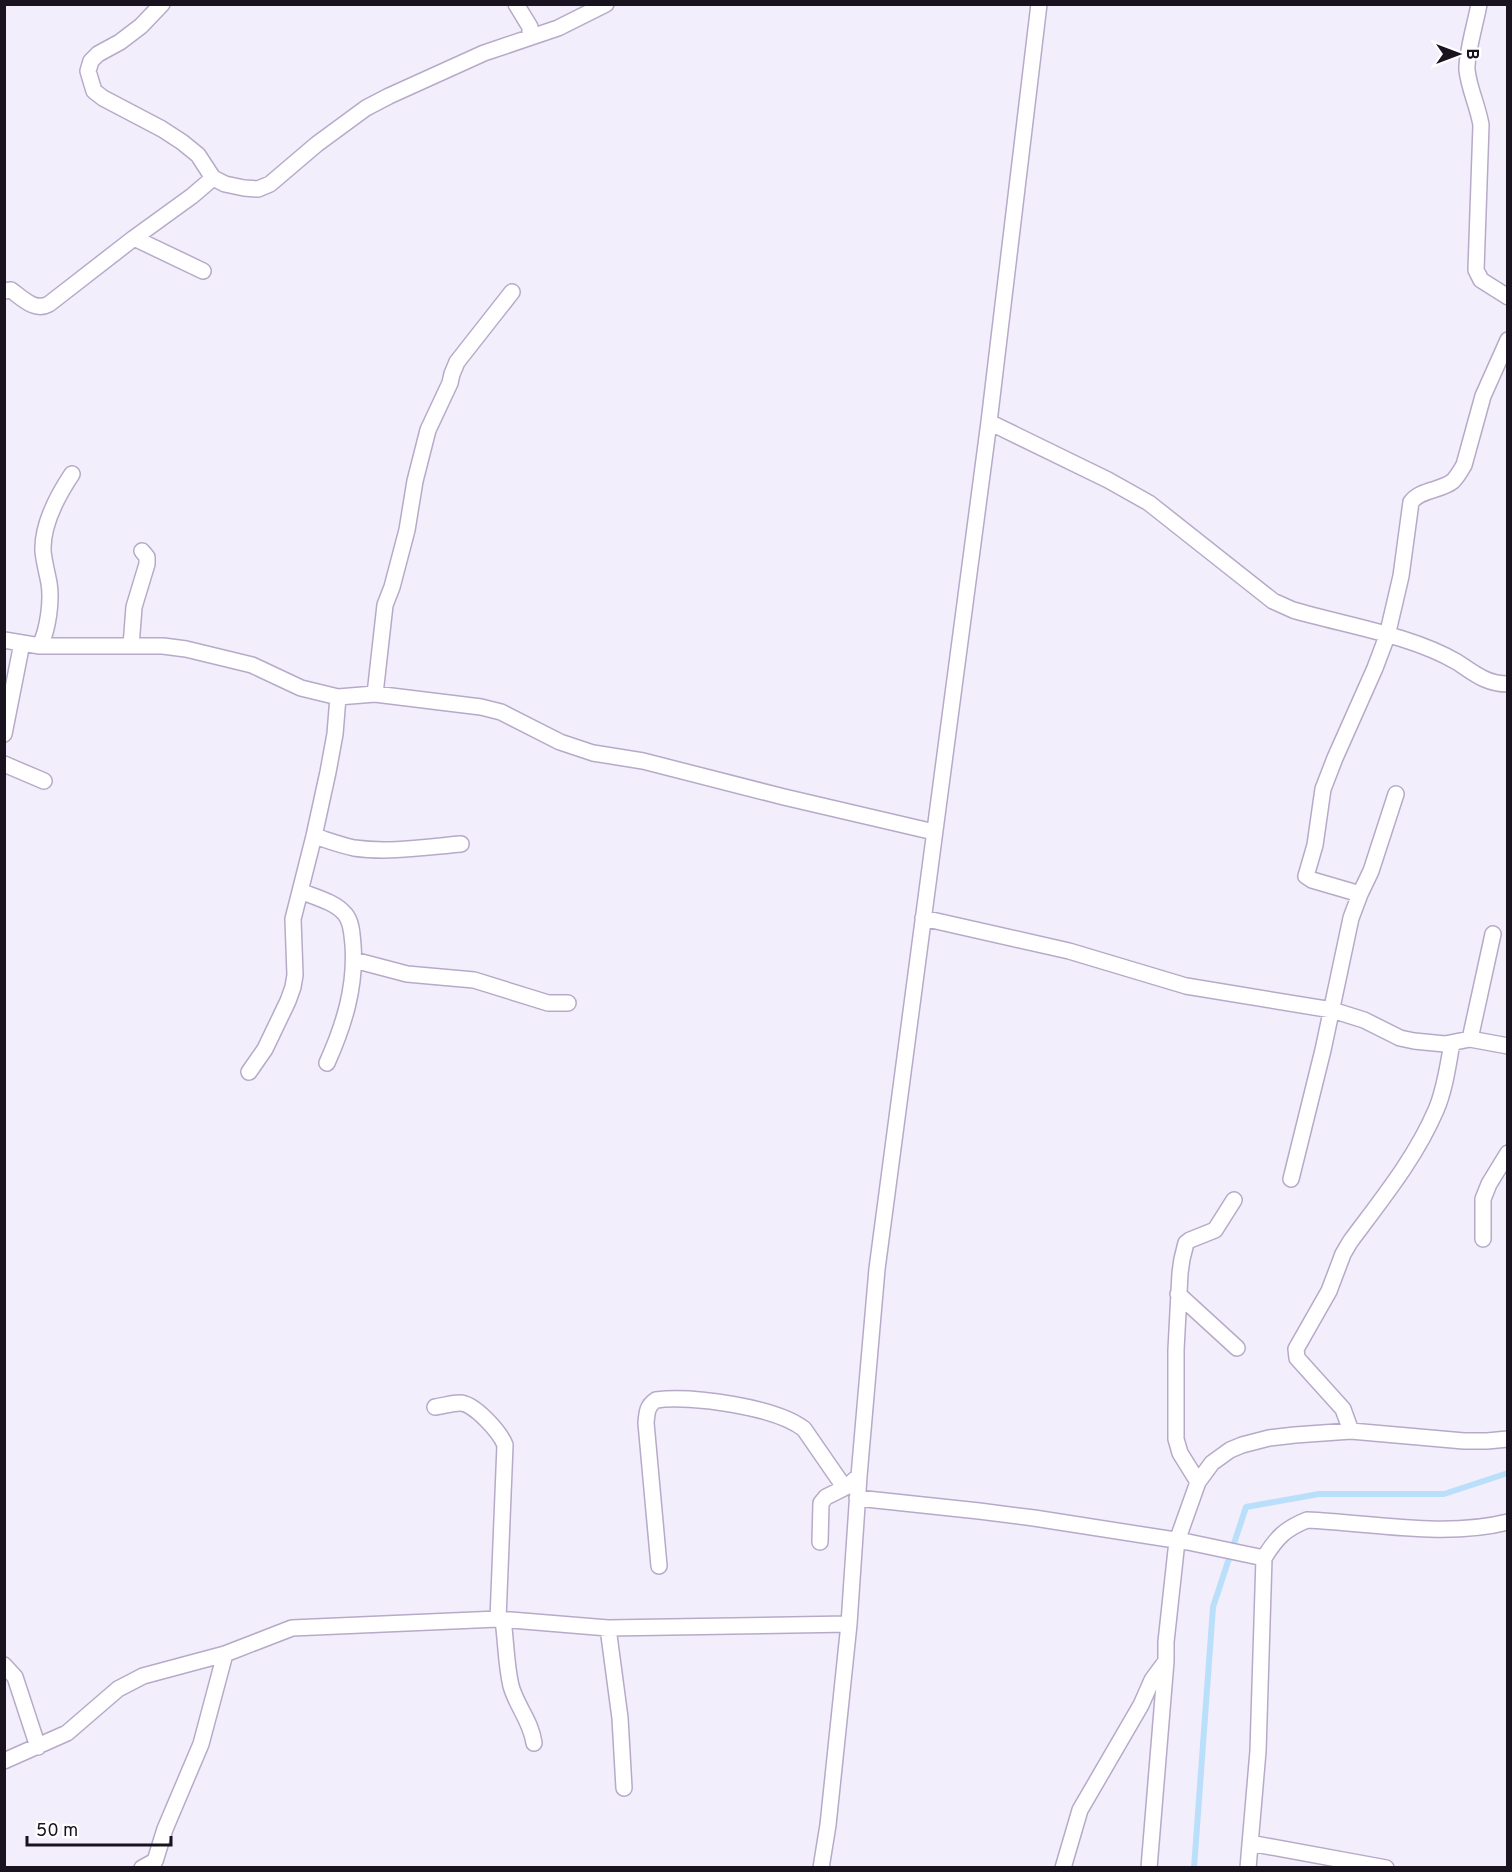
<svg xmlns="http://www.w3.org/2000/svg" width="1512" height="1872" font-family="Overpass,sans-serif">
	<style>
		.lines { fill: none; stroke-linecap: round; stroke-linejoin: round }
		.stream { stroke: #badffa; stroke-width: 6 }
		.street-casing { stroke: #b7aac9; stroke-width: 18 }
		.street { stroke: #fff; stroke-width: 15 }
	</style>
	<rect width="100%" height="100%" fill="#f3eefb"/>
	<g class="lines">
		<path class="stream" d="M1194,1868L1213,1607L1246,1507L1319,1494H1444L1508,1473"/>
		<defs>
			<path id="street" d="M162,4L141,26L120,42L98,54L91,61L88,71L94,91L103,98L162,129L182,142L198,155L213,178L225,184L244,188L258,189L270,184L317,144L366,108L389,96L484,53L558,28L606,4
				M516,4L530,27V37
				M1479,4C1476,22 1466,54 1467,70C1469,89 1478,106 1481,125L1476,270L1481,280L1508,297
				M134,238L203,271
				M4,291L11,290C22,298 35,312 49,304L134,238L192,196L213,178
				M989,422L1108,480L1149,503L1273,601L1293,610C1344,625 1411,635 1457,662C1474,673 1486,684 1508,684
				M4,640L40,646H163L186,649L252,665L301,688L338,697L375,694L481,707L501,712L560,742L593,753L643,761L784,797L934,832
				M40,646C48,629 52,601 49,583C47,572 44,562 43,551C42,525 58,495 72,474
				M131,646L134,607L147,564V557L142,551
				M375,694L385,605L392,587L407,530L415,481L428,430L450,383L452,374L457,362L512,292
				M4,734L22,643
				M4,764L44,781
				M314,836C327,840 340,845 354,848C389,853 426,847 461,844
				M300,891C315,897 335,902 345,914C352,922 352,935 353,945C356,987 344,1025 327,1063
				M1360,894L1312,880L1306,876L1315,845L1323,789L1335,758L1375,668L1387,636L1401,576L1411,502C1421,489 1441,491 1453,481C1458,476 1461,470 1464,465L1483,396L1508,340
				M923,918L1069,951L1186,986L1332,1010L1364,1020L1400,1038L1414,1041L1445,1044L1470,1039L1508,1046
				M354,960L407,974L474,980L548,1003H568
				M1470,1039L1493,934
				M249,1072L265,1049L288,1001L293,987L295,975L293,919L314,836L328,772L335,734L338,697
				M1291,1179L1323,1050L1351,918L1360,894L1371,871L1396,794
				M1483,1239V1199L1489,1184L1508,1153
				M1178,1294L1237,1348
				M435,1407C443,1406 452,1403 460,1403C474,1403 500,1432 505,1445L498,1619
				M1351,1431L1343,1409L1297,1358L1296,1349L1329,1291L1343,1254L1350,1242C1381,1200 1415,1159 1436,1110C1445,1089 1448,1065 1452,1043
				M1198,1482L1180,1453L1176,1439V1350L1180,1273L1182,1259L1186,1243L1190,1240L1215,1230L1234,1200
				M857,1498L979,1511L1034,1518L1188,1542L1264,1558
				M820,1542L821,1503L826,1497L846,1487
				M659,1566L646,1423C647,1412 647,1406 656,1400C691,1395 776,1407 804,1429L842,1484L846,1487L859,1476
				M503,1620C506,1641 506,1665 511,1686C517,1707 531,1721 534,1743
				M608,1628L620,1718L624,1788
				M4,1665L15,1677L38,1747
				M4,1761L67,1733L118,1689L143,1676L225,1654L292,1628L498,1619L608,1628L849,1624
				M1250,1843L1386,1868
				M142,1868L155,1861L165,1829L201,1744L225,1654
				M821,1868L828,1825L849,1624L859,1476L877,1269L989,422L1039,4
				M1063,1868L1080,1810L1141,1705L1152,1680L1166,1661V1642L1177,1541L1198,1482L1212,1463L1230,1450L1242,1445L1269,1438L1295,1435L1351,1431L1464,1441H1487L1508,1439
				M1149,1868L1166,1661
				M1248,1868L1258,1751L1264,1558C1277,1537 1285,1529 1307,1520C1373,1523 1444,1538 1508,1522"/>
		</defs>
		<use href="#street" class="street-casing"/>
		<use href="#street" class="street"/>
	</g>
	<rect width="1512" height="1872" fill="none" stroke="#18131f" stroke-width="12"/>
	<g transform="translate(1458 54) rotate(90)" stroke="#ffffff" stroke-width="4.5" paint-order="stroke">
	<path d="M0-4.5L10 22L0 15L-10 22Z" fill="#18131f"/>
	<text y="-9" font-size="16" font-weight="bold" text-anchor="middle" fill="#18131f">B</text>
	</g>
	<path d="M27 1836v9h144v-9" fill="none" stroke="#18131f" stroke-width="3"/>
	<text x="36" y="1836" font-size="18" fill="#18131f" stroke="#ffffff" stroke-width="4.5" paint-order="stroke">50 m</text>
</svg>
